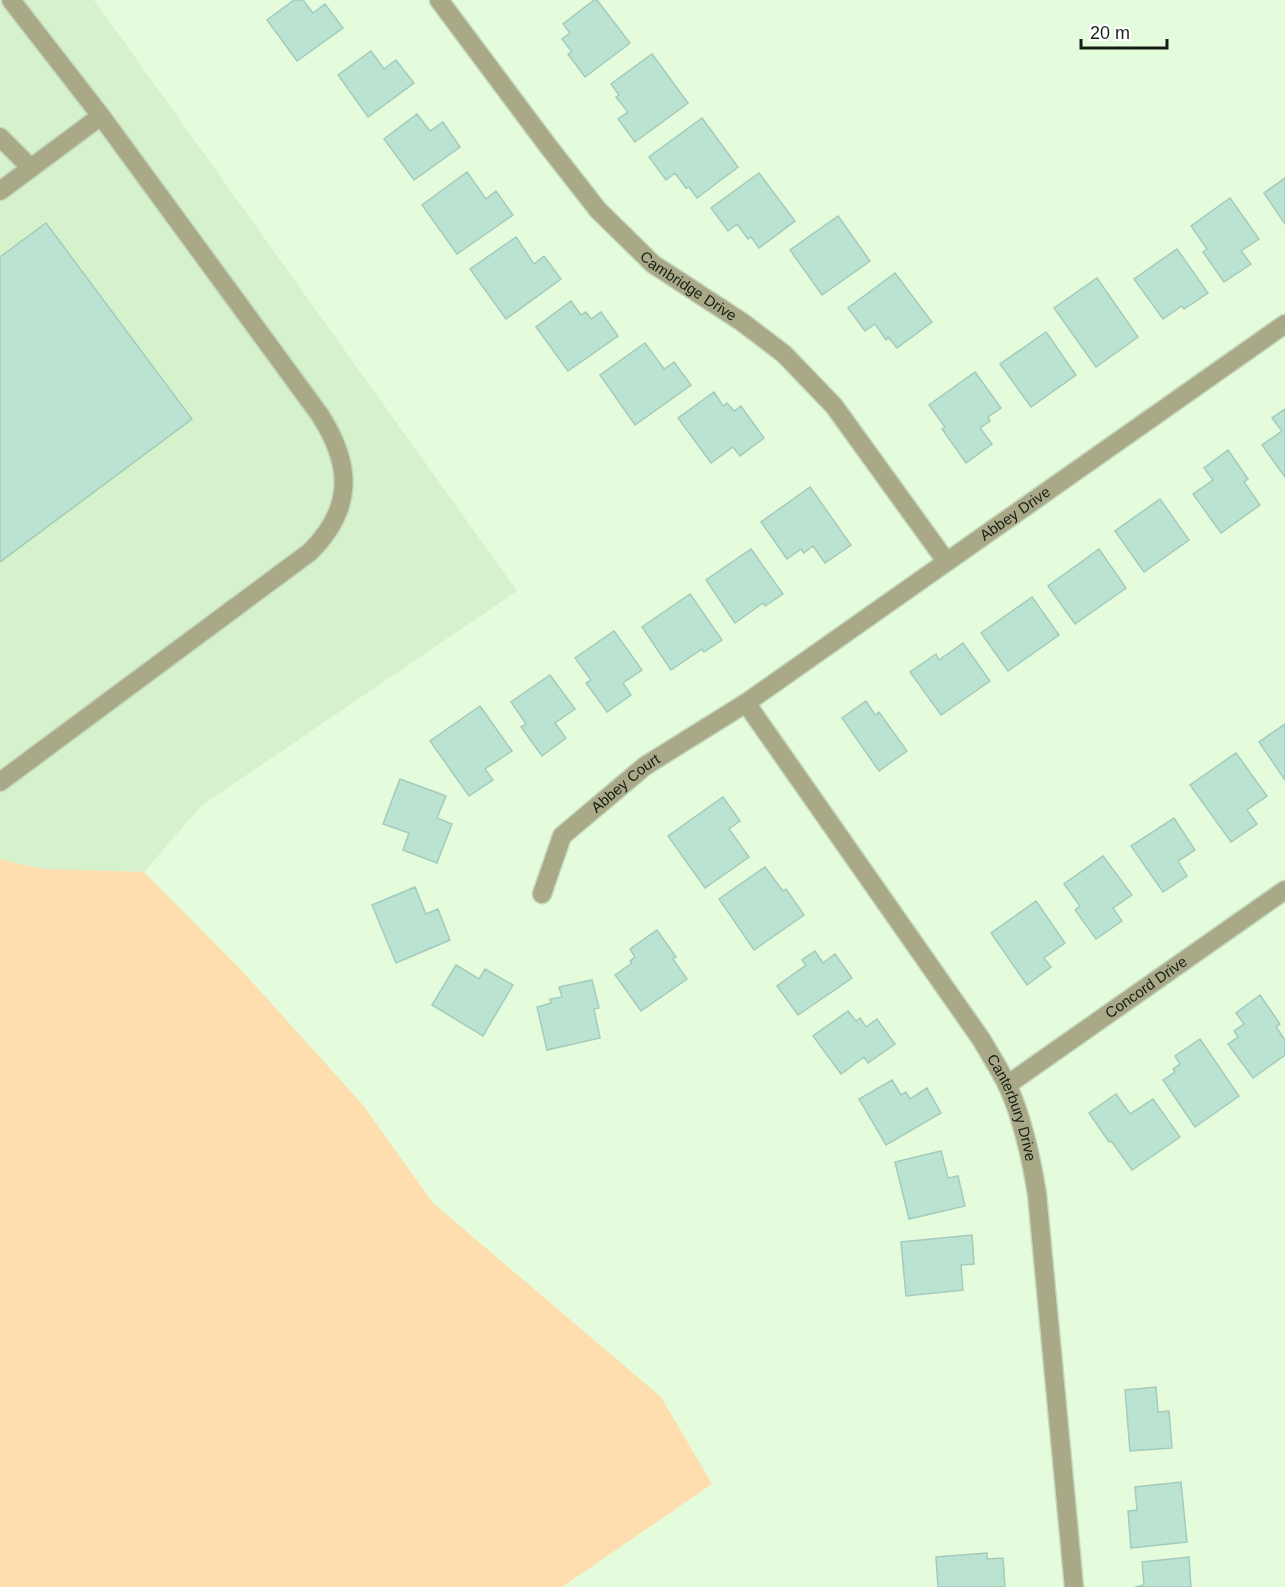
<svg xmlns="http://www.w3.org/2000/svg" width="1285" height="1587" font-family="Helvetica,sans-serif">
	<style>
		.built { fill: #d6f2cc }
		.green { fill: #fedeae }
		.building { fill: #bbe3d2; stroke: #a4cbbb; stroke-width: 1.5 }
		.lines { fill: none; stroke-linecap: round; stroke-linejoin: round }
		.minor-casing { stroke: #c3d8bc; stroke-width: 21 }
		.minor { stroke: #a9a987; stroke-width: 18 }
		.labels { text-anchor: middle; stroke-width: 4.5; stroke-linejoin: round; paint-order: stroke }
		.street-label { font-size: 15px; fill: #171f14; stroke: #fff }
	</style>
	<rect width="100%" height="100%" fill="#e4fbdc"/>
	<path class="built" d="M0,0H94L517,591L201,806L144,872L42,869L0,859Z"/>
	<path class="green" d="M0,859L42,869L144,872L242,971L363,1105L433,1203L661,1397L712,1484L562,1587H0Z"/>
	<path class="building" d="M294,0H303L313,13L325,4L343,28L297,61L267,20Z
		M594,0H597L630,43L585,77L568,54L572,52L562,39L570,33L563,24Z
		M371,51L384,69L396,60L414,83L368,117L338,75Z
		M652,54L688,103L635,142L618,119L628,112L616,97L619,95L611,84Z
		M417,114L430,131L443,122L460,147L414,180L384,139Z
		M702,118L738,167L697,198L689,187L686,188L675,173L666,180L649,157Z
		M467,172L486,199L496,191L513,215L457,254L422,205Z
		M759,173L795,221L759,248L751,237L748,239L737,224L728,231L711,208Z
		M1285,178V224L1264,193Z
		M1230,198L1259,239L1241,251L1251,264L1224,282L1203,252L1207,249L1191,226Z
		M838,216L870,261L822,295L790,250Z
		M46,223L192,419L0,562V257Z
		M516,237L534,264L544,256L561,279L506,319L470,269Z
		M1177,249L1208,293L1184,309L1182,306L1163,319L1134,279Z
		M895,273L932,322L897,348L888,337L886,340L875,324L865,331L848,308Z
		M1097,278L1138,337L1096,367L1054,308Z
		M571,301L581,315L586,312L591,319L601,312L618,336L568,371L536,327Z
		M1046,332L1076,375L1031,407L1000,364Z
		M645,343L664,369L674,362L691,385L635,425L600,375Z
		M975,372L1001,408L988,417L990,421L980,428L992,444L966,463L942,429L945,427L929,405Z
		M714,392L723,406L727,403L734,411L741,406L764,438L740,456L733,447L711,463L678,418Z
		M1285,409V477L1262,445L1282,431L1272,418Z
		M1228,450L1248,479L1244,482L1260,505L1221,533L1193,494L1213,480L1204,468Z
		M810,487L851,545L825,563L813,546L804,553L801,549L787,559L761,522Z
		M1160,499L1189,540L1144,572L1115,531Z
		M751,549L783,594L765,606L763,603L735,623L706,580Z
		M1099,549L1126,588L1075,624L1048,586Z
		M690,594L722,640L704,652L702,649L671,670L642,627Z
		M1032,597L1059,635L1008,671L981,633Z
		M614,631L642,670L623,683L631,695L607,712L586,683L591,680L575,658Z
		M963,643L990,681L941,715L910,672L936,654L939,660Z
		M550,675L575,709L555,723L566,738L542,756L521,727L526,724L511,702Z
		M866,701L875,715L879,712L907,751L879,771L842,718Z
		M480,706L512,751L485,769L493,780L469,796L430,741Z
		M1285,724V780L1259,742Z
		M1236,753L1267,796L1247,810L1257,824L1231,842L1190,785Z
		M400,779L446,796L437,818L452,824L437,863L403,850L409,833L383,824Z
		M723,797L740,821L729,829L749,857L705,888L668,836Z
		M1174,818L1195,850L1178,861L1187,876L1163,892L1131,846Z
		M1103,856L1132,895L1113,908L1122,921L1096,939L1075,910L1080,906L1064,884Z
		M765,867L783,891L786,889L804,915L754,950L719,899Z
		M415,887L426,914L438,909L450,940L396,963L372,905Z
		M1036,901L1065,943L1044,958L1051,967L1027,985L991,933Z
		M657,930L676,957L673,959L687,979L641,1011L615,975L632,963L630,961L635,957L630,949Z
		M815,951L823,963L835,954L852,978L798,1015L777,986L806,965L802,960Z
		M456,965L479,979L485,969L513,985L483,1036L432,1005Z
		M592,980L599,1008L594,1009L600,1038L547,1050L537,1007L551,1003L550,999L562,997L559,987Z
		M1260,995L1280,1024L1276,1027L1285,1040V1055L1253,1078L1228,1044L1238,1037L1234,1031L1244,1024L1236,1013Z
		M848,1011L856,1021L860,1018L866,1027L877,1019L895,1044L868,1063L864,1057L841,1074L813,1036Z
		M1200,1039L1239,1096L1195,1127L1163,1080L1175,1072L1173,1069L1180,1064L1175,1056Z
		M892,1080L901,1095L906,1092L910,1099L927,1088L941,1113L886,1145L859,1099Z
		M1116,1094L1130,1114L1153,1099L1180,1137L1132,1170L1112,1142H1109L1089,1113Z
		M941,1151L948,1178L958,1176L965,1206L909,1219L895,1162Z
		M972,1235L974,1264L961,1265L963,1290L906,1296L901,1242Z
		M1156,1387L1158,1412L1169,1411L1172,1448L1130,1451L1125,1390Z
		M1181,1482L1187,1542L1131,1548L1128,1511L1137,1510L1135,1487Z
		M987,1553V1559L1003,1558L1005,1587H938L936,1557Z
		M1189,1557L1191,1587H1135L1144,1585L1142,1562Z"/>
	<g class="lines">
		<defs>
			<g id="minor">
				<path id="s1" d="M439,0L548,146L598,210L653,264L742,322L784,354L834,406L946,561"/>
				<path d="M0,137L31,168"/>
				<path d="M0,191L101,116"/>
				<path id="s2" d="M746,703L981,1039C990,1054 999,1069 1007,1084C1023,1119 1031,1157 1037,1194L1074,1587"/>
				<path d="M0,782L310,552C354,508 352,465 320,415L101,116L11,0"/>
				<path id="s3" d="M542,894L562,836L645,766L746,703L1285,324"/>
				<path id="s4" d="M1007,1085L1285,890"/>
			</g>
		</defs>
		<use href="#minor" class="minor-casing"/>
		<use href="#minor" class="minor"/>
	</g>
	<g class="labels">
		<g class="street-label">
			<text dy="5" stroke="none"><textPath href="#s1" startOffset="382">Cambridge Drive</textPath></text>
			<text dy="5" stroke="none"><textPath href="#s3" startOffset="618">Abbey Drive</textPath></text>
			<text dy="5" stroke="none"><textPath href="#s3" startOffset="144">Abbey Court</textPath></text>
			<text dy="5" stroke="none"><textPath href="#s4" startOffset="170">Concord Drive</textPath></text>
			<text dy="5" stroke="none"><textPath href="#s2" startOffset="486">Canterbury Drive</textPath></text>
		</g>
	</g>
	<path d="M1081 39v9h86v-9" fill="none" stroke="#171f14" stroke-width="3"/>
	<text x="1090" y="39" font-size="18" fill="#171f14" stroke="#ffffff" stroke-width="4.5" paint-order="stroke">20 m</text>
</svg>
